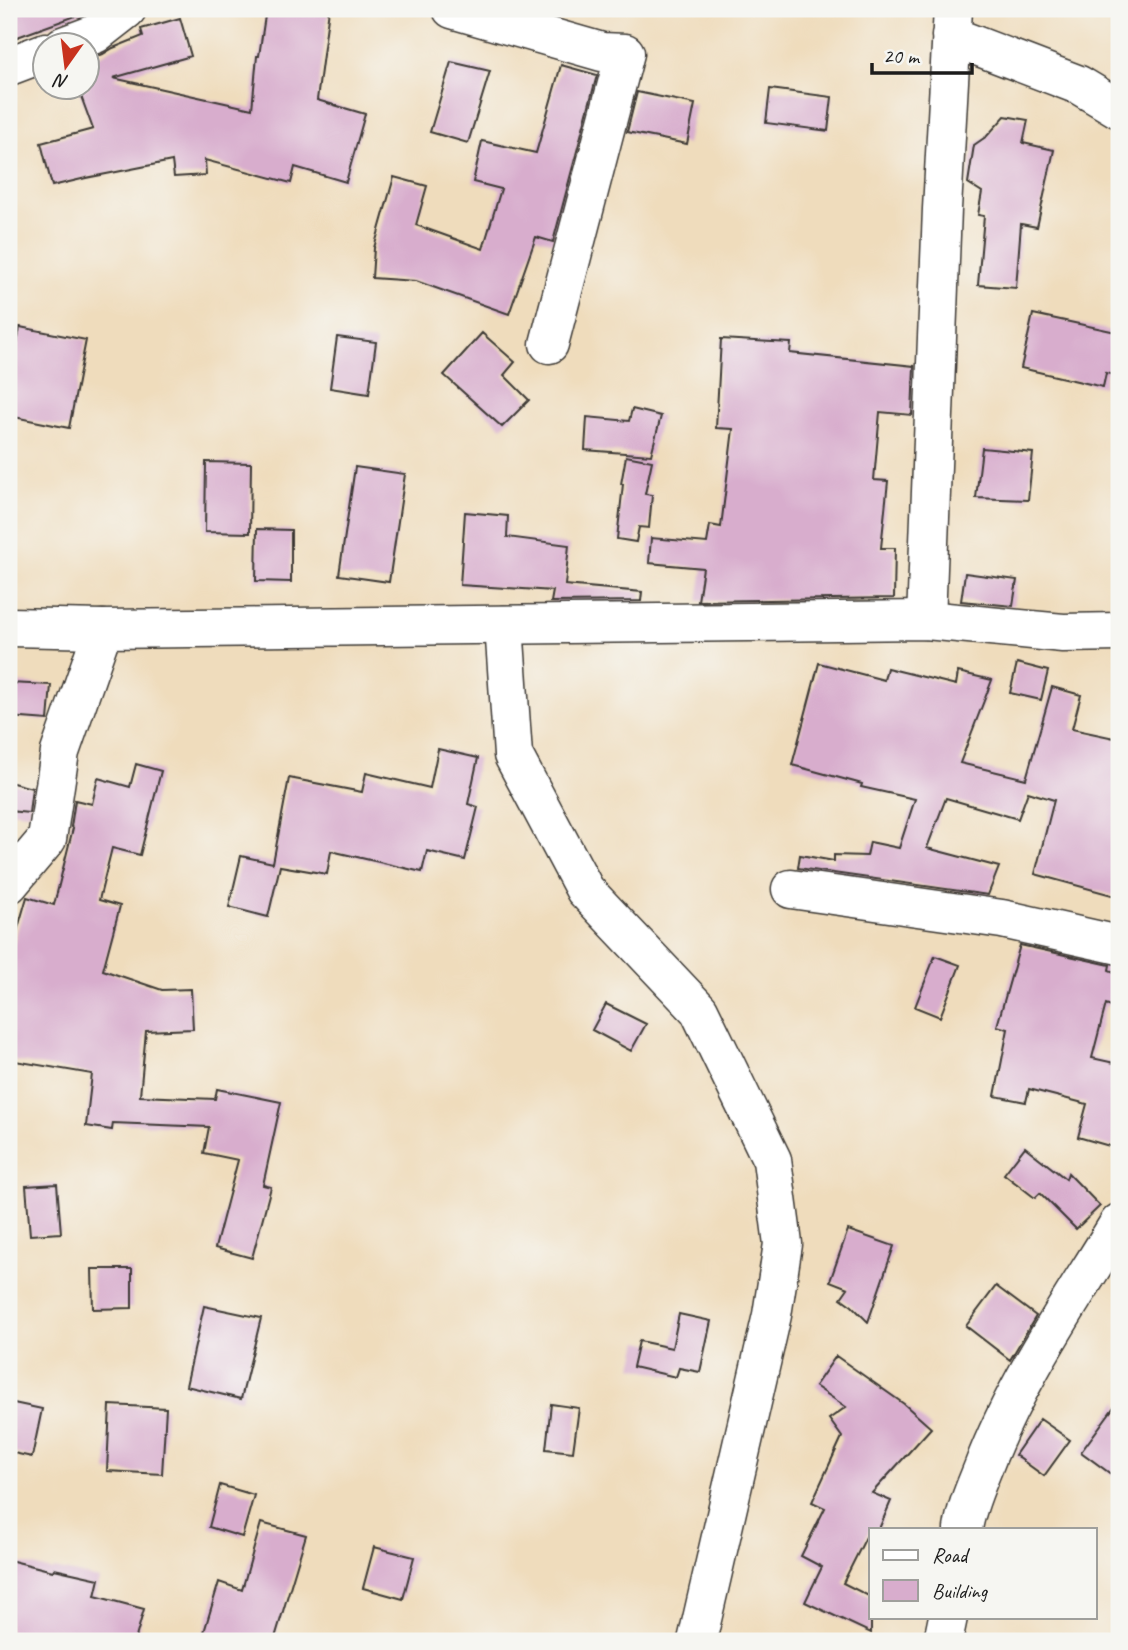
<svg xmlns="http://www.w3.org/2000/svg" width="1128" height="1650" font-family="Caveat,sans-serif">
	<style>
		.building { fill: #d8adcd }
		.lines { fill: none; stroke-linecap: round; stroke-linejoin: round }
		.street-casing { stroke: #3c3934; stroke-width: 41 }
		.secondary-casing { stroke: #3c3934; stroke-width: 41 }
		.street { stroke: #fff; stroke-width: 38 }
		.secondary { stroke: #fff; stroke-width: 38 }
	</style>
	<rect width="100%" height="100%" fill="#f6f6f2"/>
	<filter id="ink" filterUnits="userSpaceOnUse"><feTurbulence type="fractalNoise" baseFrequency=".0143" numOctaves="2"/><feDisplacementMap in="SourceGraphic" scale="14" xChannelSelector="R" yChannelSelector="G"/><feConvolveMatrix kernelMatrix="1 2 1 2 8 2 1 2 1" color-interpolation-filters="sRGB"/></filter>
	<filter id="wash" filterUnits="userSpaceOnUse"><feTurbulence type="fractalNoise" baseFrequency=".00686" numOctaves="4" result="noise"/><feDisplacementMap in="SourceGraphic" scale="28" xChannelSelector="R" yChannelSelector="G"/><feGaussianBlur stdDeviation="1.57" result="paint"/><feColorMatrix in="noise" values="0 0 0 0 0 0 0 0 0 0 0 0 0 0 0 0 0 1.4 0 .05"/><feComposite in="paint" operator="in"/></filter>
	<g filter="url(#wash)">
		<rect width="100%" height="100%" fill="#efdcbc"/>
		<g id="blocks">
			<path class="building" d="M9,9H86L87,12L9,40Z
				M266,9H329L317,100L365,114L346,182L295,167L291,183L205,160L206,175L174,177L172,161L86,178L52,186L41,143L93,129L78,88H88V60L103,54L113,48L143,36L141,29L180,18L191,56L113,78L252,109L257,56H259Z
				M451,62L490,71L468,143L430,132Z
				M561,65L597,75L553,242L536,237L509,314L416,281L372,278L374,248L394,177L427,186L416,225L483,249L501,189L473,182L482,141L536,153Z
				M770,89L832,97L828,131L766,123Z
				M637,92L695,104L687,144L627,132Z
				M1005,116L1028,120L1023,143L1054,150L1037,227L1021,224L1016,288L978,285L984,216L978,215L982,192L968,183L974,145L987,136Z
				M1033,314L1116,332L1114,343L1119,344V376L1106,373L1103,387L1021,368Z
				M20,327L86,340L69,428L9,416V385Z
				M482,333L515,362L504,375L529,400L502,427L444,375Z
				M337,337L376,342L369,394L330,388Z
				M721,339L791,343L790,353L914,366L912,415L880,412L874,480L888,481L881,548H895L894,598L698,601L703,568L649,563L651,538L707,543L710,525L721,527L733,429L716,428Z
				M632,409L661,416L651,455L585,450L587,417L629,421Z
				M982,448L1033,453L1028,500L976,498Z
				M626,456L652,461L645,494L652,495L649,528L639,527L636,542L617,539L623,484H621Z
				M206,462L251,463L250,533L205,532Z
				M355,467L405,474L389,582L339,575Z
				M465,512L508,516L507,537L569,545L565,585L642,592L641,601L551,602L553,591L460,585Z
				M257,529L291,530V582L256,581Z
				M965,573L1017,580L1013,606L961,601Z
				M819,663L884,680L887,668L956,685L958,672L992,680L960,763L1026,779L1052,687L1081,695L1072,729L1119,739V897L1035,874L1054,800L1028,792L1018,819L946,798L927,848L999,867L988,895L798,868L800,855L834,861V855L867,856L870,842L899,848L915,799L861,787L862,784L792,765Z
				M1017,663L1048,671L1041,700L1010,693Z
				M9,683L51,685L48,720L9,717Z
				M438,749L478,758L468,804L478,807L465,860L427,851L422,872L331,851L327,874L280,866L268,917L229,907L241,856L273,863L289,778L362,792L366,773L430,788Z
				M136,764L161,771L140,855L112,848L99,900L120,906L103,970L162,990L191,989L193,1029L146,1031L140,1096L215,1099L217,1089L281,1102L263,1185L271,1187L252,1258L215,1248L238,1160L204,1153L209,1127L113,1123L112,1130L86,1126L92,1074L9,1060V959L27,897L54,905L73,828L71,827L75,800L92,804L98,778L130,787Z
				M9,782L32,788L29,813L9,811Z
				M1020,945L1110,965L1109,970L1119,974V1009L1106,1004L1092,1058L1119,1064V1123L1113,1147L1078,1137L1087,1104L1029,1089L1026,1102L995,1096L1008,1029L997,1026Z
				M935,956L960,965L940,1017L915,1007Z
				M606,1004L646,1024L631,1051L592,1030Z
				M1025,1147L1066,1179L1068,1173L1100,1206L1076,1229L1040,1193L1035,1198L1004,1174Z
				M57,1184L61,1233L30,1235L26,1186Z
				M848,1230L894,1246L868,1322L852,1306L841,1298L848,1288L830,1281Z
				M92,1269H132V1308L93,1309Z
				M996,1286L1036,1316L1010,1360L966,1326Z
				M204,1306L261,1318L241,1399L186,1386Z
				M679,1314L711,1321L700,1372L679,1368L676,1377L633,1367L639,1341L672,1348Z
				M836,1356L904,1404L931,1428L872,1493L891,1501L879,1529H870L843,1583L871,1597V1633L805,1602L822,1567L801,1556L825,1508L812,1502L842,1437L829,1419L846,1407L815,1386Z
				M1119,1400V1480L1081,1452Z
				M9,1402L42,1409L32,1457L9,1452Z
				M551,1404L579,1408L573,1452L546,1449Z
				M110,1405L166,1408L162,1474L107,1471Z
				M1040,1419L1070,1440L1044,1476L1015,1455Z
				M220,1485L254,1495L242,1537L209,1527Z
				M261,1523L306,1535L274,1641H235L204,1632L219,1582L242,1590Z
				M374,1547L414,1557L403,1599L363,1588Z
				M9,1560L53,1571L54,1569L99,1579L95,1596L144,1609L135,1641H9Z"/>
		</g>
	</g>
	<g filter="url(#ink)">
		<use href="#blocks" fill-opacity="0" stroke="#3c3934" stroke-width="2"/>
		<g class="lines">
			<defs>
				<path id="street" d="M452,9L602,52L625,53L549,344
					M951,36L1079,85L1119,109
					M63,46L95,34L127,9
					M9,66L46,52
					M926,620L942,209L953,9
					M504,625L513,755L585,890L699,1010L772,1160L783,1244L772,1315L697,1641
					M9,884L47,839L60,752L103,629
					M791,889L1002,919L1119,945
					M963,1529C966,1508 975,1488 983,1468C1016,1381 1071,1302 1119,1223
					M943,1641L948,1617"/>
				<path id="secondary" d="M9,627L103,629L926,620L1063,633L1119,632"/>
			</defs>
			<use href="#street" class="street-casing"/>
			<use href="#secondary" class="secondary-casing"/>
			<use href="#street" class="street"/>
			<use href="#secondary" class="secondary"/>
		</g>
	</g>
	<rect width="1128" height="1650" fill="none" stroke="#f6f6f2" stroke-width="35"/>
	<rect x="869" y="1528" width="228" height="91" fill="#f6f6f2" stroke="#9f9f9c" stroke-width="2"/>
	<rect x="883" y="1550" width="35" height="10" fill="#ffffff" stroke="#9f9f9c" stroke-width="2"/>
	<text x="932" y="1562" font-size="21" fill="#1c1c1c">Road</text>
	<rect x="883" y="1580" width="35" height="21" fill="#d8adcd" stroke="#9f9f9c" stroke-width="2"/>
	<text x="932" y="1598" font-size="21" fill="#1c1c1c">Building</text>
	<g transform="translate(66 66) rotate(194)"><circle r="33" fill="#f6f6f2" stroke="#9f9f9c" stroke-width="2"/>
	<path d="M0-5L12 26L0 18L-12 26Z" fill="#c8321e"/>
	<text y="-10" font-size="19" font-weight="bold" text-anchor="middle" fill="#1c1c1c">N</text>
	</g>
	<path d="M872 63v10h100v-10" fill="none" stroke="#1c1c1c" stroke-width="3.5"/>
	<text x="883" y="63" font-size="21" fill="#1c1c1c" stroke="#f6f6f2" stroke-width="5" paint-order="stroke">20 m</text>
</svg>
